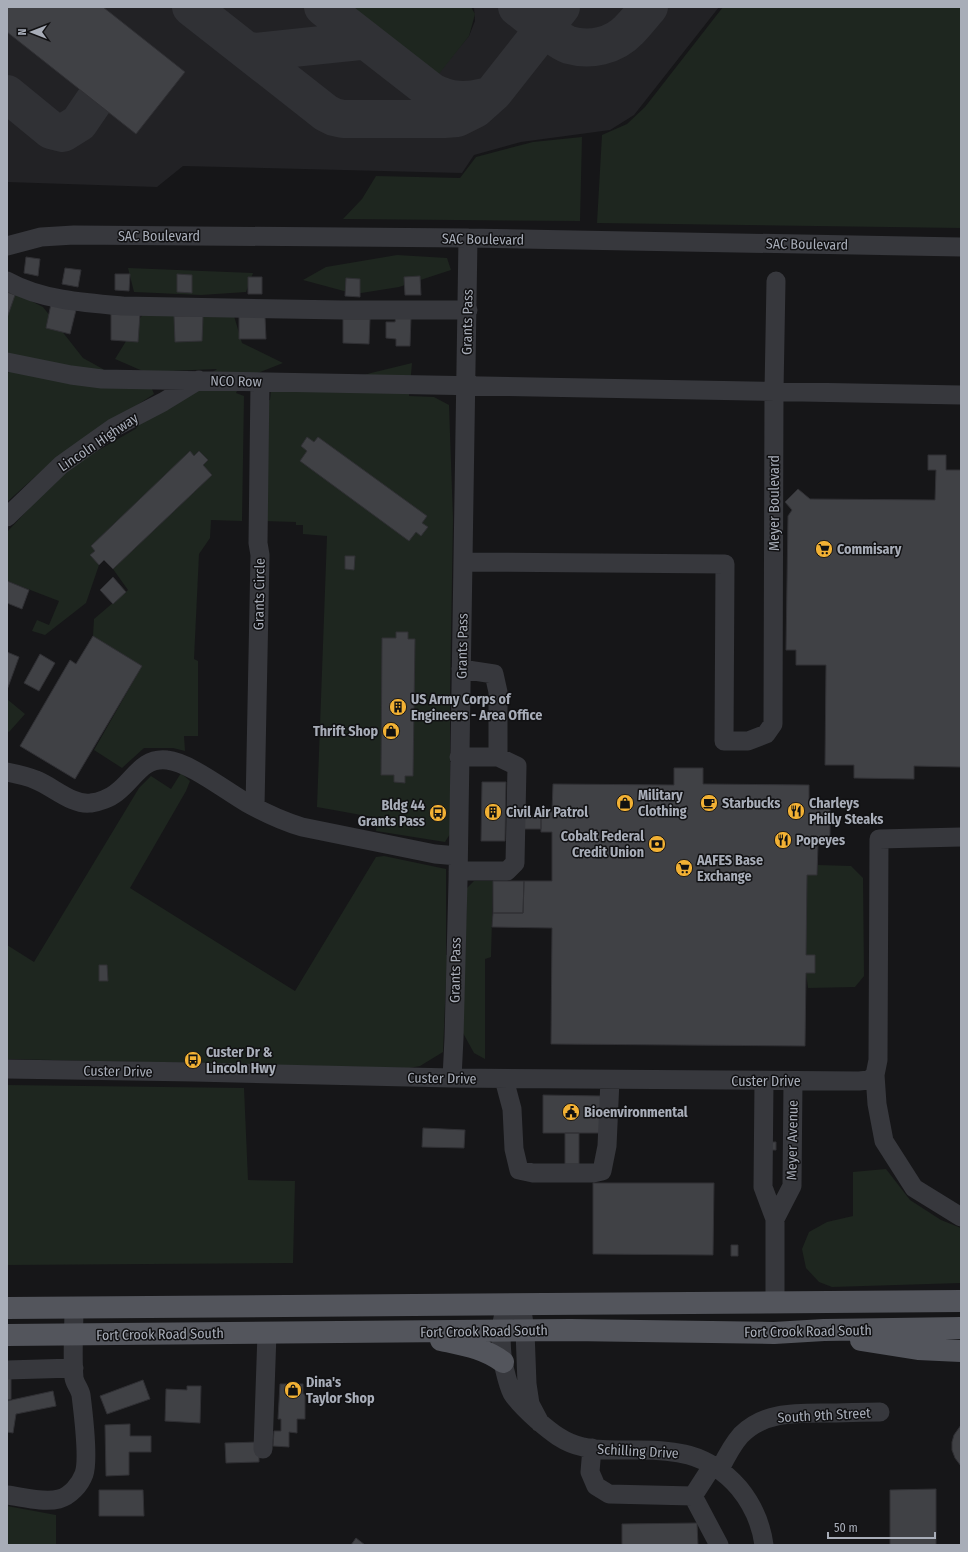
<svg xmlns="http://www.w3.org/2000/svg" width="968" height="1552" font-family="'Fira Sans Condensed',sans-serif">
	<style>
		.built { fill: #222225 }
		.green { fill: #1e261f }
		.lines { fill: none; stroke-linecap: round; stroke-linejoin: round }
		.taxiway { stroke: #303135; stroke-width: 38 }
		.building { fill: #404145; stroke: #303034 }
		.minor { stroke: #37383d; stroke-width: 19 }
		.major { stroke: #53555c; stroke-width: 22 }
		.labels { text-anchor: middle; stroke-width: 3; stroke-linejoin: round; paint-order: stroke }
		.street-label { font-size: 14px; fill: #a8adb8; stroke: #111113 }
		.poi-label { font-size: 14px; font-weight: bold; fill: #a8adb8; stroke: #111113; text-anchor: start }
	</style>
	<rect width="100%" height="100%" fill="#161618"/>
	<path class="built" d="M7,7H351L437,74L469,36L475,21L474,7H719L634,115L610,130L521,142L474,155L462,173L183,166L157,187L7,182Z"/>
	<path class="green" d="M351,7H471L475,14L469,36L438,75Z
		M723,7H961V228L597,223L602,135L627,124L645,107Z
		M582,137L580,221L343,219L362,199L376,176L460,178L476,157L533,142Z
		M397,255L447,258L451,270L399,287L355,294L303,280L326,267Z
		M128,268L253,273L246,292L201,295L134,292Z
		M7,289L43,307L83,358L139,389H152L154,394L56,458L7,502V373L12,371L7,362Z
		M144,312L234,316L242,343L283,363L243,379L236,393L244,396L242,521L211,520L210,538L199,554L194,659L198,661V736H184L185,751L173,748H144L122,768L94,750L142,666L93,636L94,619L128,590L113,569L212,475L203,465L208,460L199,451L194,456L190,452L91,546L95,551L91,556L99,565L86,603L45,635L32,631L37,620L49,625L59,601L7,581V532L51,485L85,458L137,428L132,426L217,369L145,372L115,359Z
		M412,363L409,396L434,397L449,405L453,519L450,698V834L445,842L376,831L378,818L317,807L327,536L303,534V525H296V522L263,521L265,401L270,400L271,390L322,387L371,373Z
		M7,699L25,714L9,732L7,731Z
		M181,773L190,781L186,791L130,888L295,991L376,857L384,856L446,869V955H447L443,1052L420,1066L409,1068L7,1059V945L34,962L139,788L151,776L171,789Z
		M818,865L851,866L863,878L864,976L855,987L808,988L806,973H815V955H806L807,875H817Z
		M474,881H493L491,957L485,959V1059L474,1053L463,1033L467,888Z
		M7,1085L244,1088L248,1180L295,1181L293,1263L7,1265Z
		M886,1169L910,1200L941,1220L961,1228V1283L832,1287L819,1282L806,1268L802,1249L809,1232L827,1222L853,1216V1172Z
		M7,1506L56,1515V1545H7Z"/>
	<g class="lines">
		<path class="taxiway" d="M191,7L326,113L334,117L343,119H444L457,118L475,109L494,92L561,7
			M323,7L432,92C450,101 465,102 484,97
			M517,7C529,16 557,41 569,45C590,51 614,46 629,30C636,23 642,15 649,7
			M247,50L254,52L360,41L367,42
			M7,94L51,130L63,133L79,123L94,101"/>
	</g>
	<path class="building" d="M7,7H103L185,72L136,134L7,32Z
		M26,257L40,259L38,276L24,273Z
		M65,268L81,270L78,287L62,284Z
		M115,274H130L129,291L115,290Z
		M177,274L192,275V293L177,292Z
		M420,276L421,295H405L404,277Z
		M248,277H262V294H248Z
		M346,278L360,279V297L345,296Z
		M7,292L15,295L7,318Z
		M51,304L76,310L70,334L46,328Z
		M111,314H140L138,342L111,340Z
		M174,316H203L202,341L175,342Z
		M239,316L265,317L266,339H239Z
		M396,317H411L410,346H396V339L386,338V322H395Z
		M343,319H370L369,344L343,343Z
		M307,437L314,442L318,437L427,516L422,523L428,527L421,536L416,532L409,541L300,461L307,451L301,446Z
		M190,451L194,456L199,451L208,460L203,465L212,475L113,569L104,560L99,565L90,555L95,551L91,546Z
		M928,455H946V470H961V767L914,766V779L854,778V765H825L826,665H796V650H786L788,516L792,510L785,502L798,489L810,499L935,500L936,470H928Z
		M345,556H355L354,570L345,569Z
		M113,577L126,592L113,604L100,590Z
		M7,581L29,590L22,609L7,603Z
		M396,632H408V639H415L413,776H405V783L394,782V775H381L382,638H396Z
		M93,636L142,666L75,779L20,746L70,660L76,664Z
		M7,652L19,657L7,690Z
		M40,654L55,663L39,691L24,683Z
		M674,768H703V784L809,785V804H830V844H818L817,875H807L806,955H815V973H806L805,1046L551,1044L552,928L492,927L493,913H523L524,881H552V832H541V811H552L553,784L674,785Z
		M482,782H506L505,841H481Z
		M521,816H541V829H521Z
		M493,881H524L523,913H493Z
		M99,965H107L108,981H99Z
		M543,1095L602,1096L601,1133H543Z
		M423,1128L465,1130L464,1148L422,1147Z
		M565,1133H579V1164H565Z
		M768,1142H776V1150H768Z
		M593,1183H714L713,1255L593,1254Z
		M731,1245H738V1256H731Z
		M7,1377H11V1399L7,1400Z
		M143,1380L150,1399L107,1414L100,1396Z
		M280,1384H303V1394H305V1419H297V1433L289,1432V1447L273,1446L274,1431H281V1419H278Z
		M187,1386H201L200,1423L165,1421L166,1389L187,1390Z
		M53,1391L56,1406L16,1414L13,1433L7,1432V1401Z
		M130,1424V1436H151V1452H129V1475L106,1476L105,1425Z
		M961,1425V1466L955,1458L952,1450V1442L954,1435Z
		M259,1442V1462L226,1463L225,1443Z
		M936,1489V1545H890V1490Z
		M99,1490H143L144,1516H99Z
		M697,1523L698,1545H622V1524Z
		M356,1538L365,1545H351Z"/>
	<g class="lines">
		<path class="minor" d="M7,246L41,237L74,235L468,238L961,247
			M7,281C41,300 85,303 123,306L343,310H468
			M7,362L71,375L102,379L961,395
			M7,517L61,465L89,445L113,428L163,402L199,380
			M463,562L725,564L724,741H748L766,734L773,724L774,391L776,281
			M459,757H498V692L494,674L461,669
			M7,772C17,774 27,776 36,780C52,786 73,806 91,803C99,802 110,798 116,793C134,780 142,757 167,760C189,762 226,791 247,803C265,813 282,821 302,827L435,854L458,856
			M255,807L260,555L258,543L260,382
			M961,837L879,839L878,1060L875,1075L877,1104L884,1141L914,1188L961,1217
			M458,871H507L515,863L517,766L498,757
			M7,1069L194,1072L452,1078L859,1081L869,1080L875,1075
			M452,1078L454,1038L458,882L468,238
			M504,1079L512,1109L514,1149L519,1170L533,1173H593L602,1171L607,1146L610,1080
			M764,1082L763,1187L775,1219V1302
			M775,1219L792,1186L793,1081
			M7,1370L74,1368
			M540,1423L530,1404L527,1384L525,1331L523,1317L514,1304C511,1308 505,1313 503,1318C500,1330 501,1355 504,1367C506,1375 508,1385 512,1393C518,1403 528,1412 537,1420C551,1432 564,1443 583,1447C598,1451 614,1450 629,1450C673,1449 708,1452 739,1488C753,1505 761,1523 764,1545
			M592,1448L590,1472L596,1486L609,1494L693,1496L713,1465
			M263,1449L267,1333
			M720,1469C726,1457 732,1445 741,1435C764,1412 794,1413 825,1413C843,1413 862,1412 880,1412
			M7,1495C23,1497 43,1503 59,1499C70,1496 80,1485 84,1474C89,1460 83,1411 81,1395C80,1389 75,1384 74,1378C72,1355 74,1331 74,1307
			M693,1496L719,1545"/>
		<path class="major" d="M7,1308L961,1301
			M7,1335L570,1330L774,1333L824,1330L961,1328
			M441,1340C464,1345 484,1348 503,1362
			M861,1340L918,1349L961,1351"/>
	</g>
	<defs>
		<symbol id="supermarket-disc" viewBox="-11 -11 22 22"><circle r="9.5" fill="#f2b134" stroke="#111113"/><path d="M-6-5.5h2.5l.6 2H6L4.5 2H-2.5L-4.4-4H-6ZM-1.5 3.2a1.3 1.3 0 1 0 .1 0ZM3 3.2a1.3 1.3 0 1 0 .1 0Z" fill="#111"/></symbol>
		<symbol id="building-disc" viewBox="-11 -11 22 22"><circle r="9.5" fill="#f2b134" stroke="#111113"/><path d="M-4-6H4V6H1V3H-1V6H-4ZM-2.5-4.3h1.7v1.8h-1.7ZM.8-4.3h1.7v1.8H.8ZM-2.5-1h1.7V.8h-1.7ZM.8-1h1.7V.8H.8Z" fill="#111"/></symbol>
		<symbol id="shop-disc" viewBox="-11 -11 22 22"><circle r="9.5" fill="#f2b134" stroke="#111113"/><path d="M-5-2.5h2.3a2.7 3.5 0 0 1 5.4 0H5L5.5 6h-11ZM-1.5-2.5h3a1.5 2.3 0 0 0-3 0Z" fill="#111"/></symbol>
		<symbol id="cafe-disc" viewBox="-11 -11 22 22"><circle r="9.5" fill="#f2b134" stroke="#111113"/><path d="M-5.5-4.5H6V0H3Q3 3.5 0 3.5H-2.5Q-5.5 3.5-5.5 0ZM3-3.2v2h1.7v-2ZM-6 4.5H4V6H-6Z" fill="#111"/></symbol>
		<symbol id="restaurant-disc" viewBox="-11 -11 22 22"><circle r="9.5" fill="#f2b134" stroke="#111113"/><path d="M-5-6h1v4h1v-4h1v4h1v-4h1v5L-1.5 .5V6h-2V.5L-5-1ZM5-6V6H3V1.5H1.5Q1.5-4 5-6Z" fill="#111"/></symbol>
		<symbol id="bus-disc" viewBox="-11 -11 22 22"><circle r="9.5" fill="#f2b134" stroke="#111113"/><path d="M-5-6H5V4H4V6H2V4H-2V6H-4V4H-5ZM-3.5-4V0h7V-4ZM-3.5 1.2v1.5H-2V1.2ZM2 1.2v1.5H3.5V1.2Z" fill="#111"/></symbol>
		<symbol id="bank-disc" viewBox="-11 -11 22 22"><circle r="9.5" fill="#f2b134" stroke="#111113"/><path d="M-6-4H6V4H-6ZM0-2.3a2.3 2.3 0 1 0 0 4.6a2.3 2.3 0 1 0 0-4.6Z" fill="#111"/></symbol>
		<symbol id="civic-disc" viewBox="-11 -11 22 22"><circle r="9.5" fill="#f2b134" stroke="#111113"/><path d="M-.6-6.5H3V-4.5H.6V-3L4-1V1h2V6H-6V1h2V-1L-.6-3ZM-1.2 2.5V6h2.4V2.5Z" fill="#111"/></symbol>
	</defs>
	<g fill-rule="evenodd">
		<use href="#supermarket-disc" x="814" y="539" width="20" height="20"/>
		<use href="#building-disc" x="388" y="697" width="20" height="20"/>
		<use href="#shop-disc" x="381" y="721" width="20" height="20"/>
		<use href="#shop-disc" x="615" y="793" width="20" height="20"/>
		<use href="#cafe-disc" x="699" y="793" width="20" height="20"/>
		<use href="#restaurant-disc" x="786" y="801" width="20" height="20"/>
		<use href="#building-disc" x="483" y="802" width="20" height="20"/>
		<use href="#bus-disc" x="428" y="803" width="20" height="20"/>
		<use href="#restaurant-disc" x="773" y="830" width="20" height="20"/>
		<use href="#bank-disc" x="647" y="834" width="20" height="20"/>
		<use href="#supermarket-disc" x="674" y="858" width="20" height="20"/>
		<use href="#bus-disc" x="183" y="1050" width="20" height="20"/>
		<use href="#civic-disc" x="561" y="1102" width="20" height="20"/>
		<use href="#shop-disc" x="283" y="1380" width="20" height="20"/>
	</g>
	<g class="labels">
		<g class="street-label">
			<text x="159" y="241">SAC Boulevard</text>
			<text transform="translate(483 239) rotate(1)" y="5">SAC Boulevard</text>
			<text transform="translate(807 244) rotate(1)" y="5">SAC Boulevard</text>
			<text transform="translate(467 322) rotate(-89)" y="5">Grants Pass</text>
			<text transform="translate(236 381) rotate(1)" y="5">NCO Row</text>
			<text transform="translate(98 442) rotate(-34)" y="5">Lincoln Highway</text>
			<text transform="translate(774 503) rotate(-90)" y="5">Meyer Boulevard</text>
			<text transform="translate(259 594) rotate(-89)" y="5">Grants Circle</text>
			<text transform="translate(462 646) rotate(-89)" y="5">Grants Pass</text>
			<text transform="translate(455 970) rotate(-89)" y="5">Grants Pass</text>
			<text transform="translate(118 1071) rotate(1)" y="5">Custer Drive</text>
			<text transform="translate(442 1078) rotate(1)" y="5">Custer Drive</text>
			<text x="766" y="1086">Custer Drive</text>
			<text transform="translate(792 1140) rotate(-89)" y="5">Meyer Avenue</text>
			<text transform="translate(484 1331) rotate(-1)" y="5">Fort Crook Road South</text>
			<text transform="translate(808 1331) rotate(-1)" y="5">Fort Crook Road South</text>
			<text transform="translate(160 1334) rotate(-1)" y="5">Fort Crook Road South</text>
			<text transform="translate(824 1415) rotate(-3)" y="5">South 9th Street</text>
			<text transform="translate(638 1451) rotate(3)" y="5">Schilling Drive</text>
		</g>
		<g class="poi-label">
			<text x="837" y="554">Commisary</text>
			<text x="411" y="704">US Army Corps of<tspan x="411" dy="16">Engineers - Area Office</tspan></text>
			<text x="378" y="736" text-anchor="end">Thrift Shop</text>
			<text x="638" y="800">Military<tspan x="638" dy="16">Clothing</tspan></text>
			<text x="722" y="808">Starbucks</text>
			<text x="809" y="808">Charleys<tspan x="809" dy="16">Philly Steaks</tspan></text>
			<text x="425" y="810" text-anchor="end">Bldg 44<tspan x="425" dy="16">Grants Pass</tspan></text>
			<text x="506" y="817">Civil Air Patrol</text>
			<text x="644" y="841" text-anchor="end">Cobalt Federal<tspan x="644" dy="16">Credit Union</tspan></text>
			<text x="796" y="845">Popeyes</text>
			<text x="697" y="865">AAFES Base<tspan x="697" dy="16">Exchange</tspan></text>
			<text x="206" y="1057">Custer Dr &amp;<tspan x="206" dy="16">Lincoln Hwy</tspan></text>
			<text x="584" y="1117">Bioenvironmental</text>
			<text x="306" y="1387">Dina's<tspan x="306" dy="16">Taylor Shop</tspan></text>
		</g>
	</g>
	<rect width="968" height="1552" fill="none" stroke="#a8adb8" stroke-width="16"/>
	<g transform="translate(32 32) rotate(270)" stroke="#111113" stroke-width="3" paint-order="stroke">
	<path d="M0-3L7 15L0 10L-7 15Z" fill="#a8adb8"/>
	<text y="-6" font-size="11" font-weight="bold" text-anchor="middle" fill="#a8adb8">N</text>
	</g>
	<path d="M828 1532v6h107v-6" fill="none" stroke="#a8adb8" stroke-width="2"/>
	<text x="834" y="1532" font-size="12" fill="#a8adb8" stroke="#111113" stroke-width="3" paint-order="stroke">50 m</text>
</svg>
